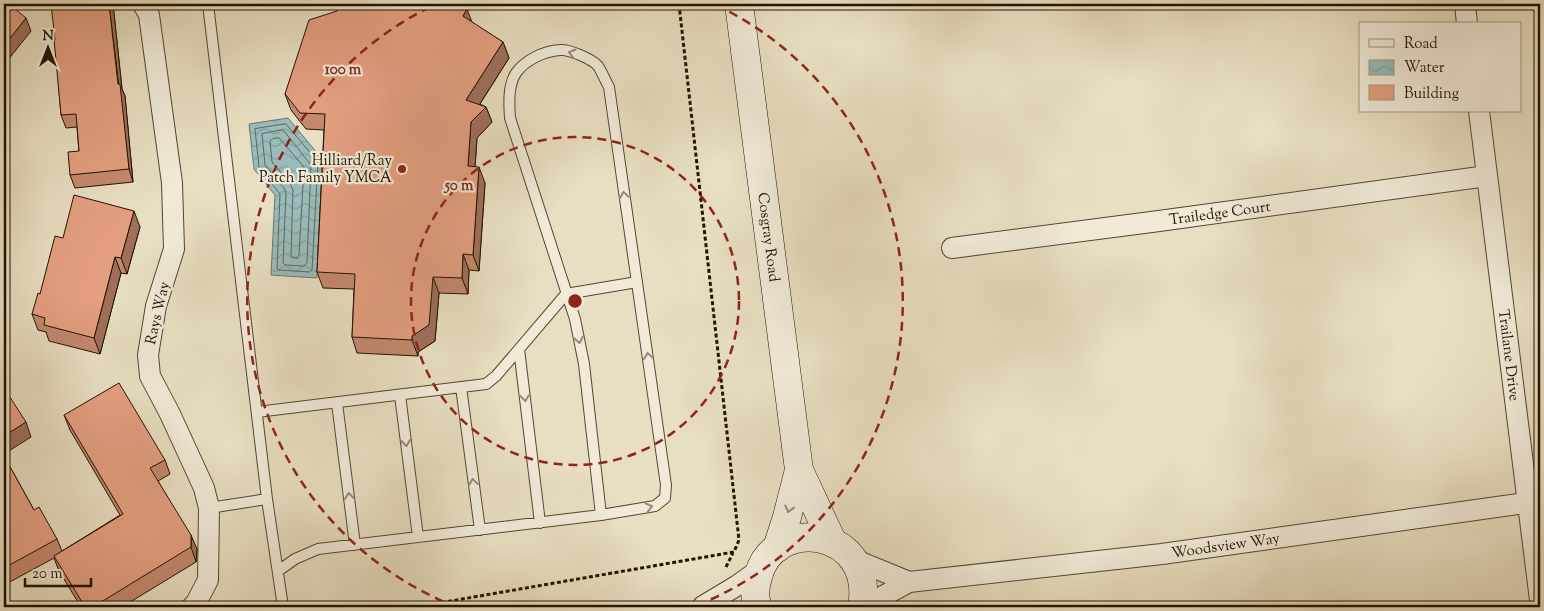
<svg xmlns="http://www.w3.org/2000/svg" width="1544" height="611" font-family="'Sorts Mill Goudy',serif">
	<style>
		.water { fill: url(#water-waves); stroke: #697870 }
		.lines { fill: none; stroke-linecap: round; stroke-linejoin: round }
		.shore { stroke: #5e675d; stroke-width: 1 }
		.lane-casing { stroke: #544630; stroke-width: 12 }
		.street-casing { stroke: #544630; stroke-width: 22 }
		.secondary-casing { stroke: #221300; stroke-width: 29 }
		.path { stroke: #221300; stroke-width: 3; stroke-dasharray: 4 2.5; stroke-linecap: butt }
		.lane { stroke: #f0ead7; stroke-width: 10 }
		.street { stroke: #f0ead7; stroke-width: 20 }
		.secondary { stroke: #f0ead7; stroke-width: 28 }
		.wall { fill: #c3896e; stroke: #221300 }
		.shaded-wall { fill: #9f6f5a; stroke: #221300 }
		.building { fill: #e39f80; stroke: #221300 }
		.oneway { stroke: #938976 }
		.ring { fill: none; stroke: #8f2418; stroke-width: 2.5; stroke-dasharray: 9 6 }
		.poi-dot { fill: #8f2418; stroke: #f0ead7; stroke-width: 2 }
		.labels { text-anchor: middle; stroke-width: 4.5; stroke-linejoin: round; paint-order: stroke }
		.poi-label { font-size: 15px; fill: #221300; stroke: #f0ead7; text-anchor: end }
		.street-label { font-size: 15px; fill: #221300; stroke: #f0ead7 }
		.centre { fill: #8f2418; stroke: #f0ead7; stroke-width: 2.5 }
		.ring-label { font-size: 15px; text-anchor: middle; font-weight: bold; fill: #8f2418; stroke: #f0ead7; stroke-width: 4.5; stroke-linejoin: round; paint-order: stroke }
	</style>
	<defs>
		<pattern id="water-waves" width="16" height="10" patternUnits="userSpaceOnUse" patternTransform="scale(1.25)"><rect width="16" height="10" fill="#99bbba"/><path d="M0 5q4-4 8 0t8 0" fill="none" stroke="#84a09e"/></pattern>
	</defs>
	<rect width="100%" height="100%" fill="#e8dec1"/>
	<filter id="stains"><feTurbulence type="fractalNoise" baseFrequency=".004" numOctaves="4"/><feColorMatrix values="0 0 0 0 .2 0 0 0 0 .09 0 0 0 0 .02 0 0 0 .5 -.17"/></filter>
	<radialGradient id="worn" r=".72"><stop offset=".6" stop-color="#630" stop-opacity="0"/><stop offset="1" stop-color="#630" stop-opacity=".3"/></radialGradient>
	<path class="water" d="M288,118L323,160L317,278L271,275L275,195L254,169L249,124Z"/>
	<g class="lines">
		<path class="shore" d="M286,124L318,162L312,270L310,272L279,270L277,269L280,194L259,167L255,129Z
			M282,130L284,131L311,165L307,263L304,266L285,265L283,263L286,193L284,188L265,165L262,134Z
			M279,138L304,167L299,255L297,258L292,257L291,255L293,190L290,183L272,162L270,141L272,139Z"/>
		<defs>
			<path id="lane" d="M208,4L267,499L283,607
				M519,349L540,523
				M461,387L480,530
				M400,395L418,537
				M337,403L355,545
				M257,412L486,384L496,376L566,294L637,282
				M209,508L267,499
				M278,571L295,559L318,549L601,515L655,506L665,498L666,485L609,87C605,80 602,72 598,66C592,59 569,49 560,50C544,51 525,60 516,73C508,85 509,104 510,118L575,319L584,364L601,515"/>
			<g id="street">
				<path d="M143,4L149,15L172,183L174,249L156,306L148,355L150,376L170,414L204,488L209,508L208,580L196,603L192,607"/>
				<path d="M1465,4L1467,24"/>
				<path id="s1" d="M1479,111L1540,600"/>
				<path id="s2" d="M952,248L1159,221L1487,176"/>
				<path d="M853,559L909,582"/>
				<path d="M703,606L738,585L759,570"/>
				<path id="s3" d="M863,607L909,582L1162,554L1540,501"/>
			</g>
			<g id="secondary">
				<path id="s4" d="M739,4L799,470L833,543"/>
				<path d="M777,548L787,517L799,470"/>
				<path d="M758,607C754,598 755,587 758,577C773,514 876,528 862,607"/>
			</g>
		</defs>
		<use href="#lane" class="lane-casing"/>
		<use href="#street" class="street-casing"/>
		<use href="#secondary" class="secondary-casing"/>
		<path class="path" d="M726,567L733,553
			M416,607L734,552L739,540L679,4"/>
		<use href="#lane" class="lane"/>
		<use href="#street" class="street"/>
		<use href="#secondary" class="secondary"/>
	</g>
	<path class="wall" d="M113,4L122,89L125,96L133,182L75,188L70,175L79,151L77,127L66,128L61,115L55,40Z
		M337,11L471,22L503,42L509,58L480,104L486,107L492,122L477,138L475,167L485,183L479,271L469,270L468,294L439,293L435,341L418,352V356L357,353L352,337L354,289L323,288L317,272L324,130L306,129L291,110L285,94Z
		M140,227L127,274L121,273L100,354L49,341L46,332L38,330L32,314L63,238Z
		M64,415L165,460L170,474L158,481L197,549L196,562L122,607H81L59,571L54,558L6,584L4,580V456L34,510L57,539L62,551L120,515L70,430Z"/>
	<path class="shaded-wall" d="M109,4H113L122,89L125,96L133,182L129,169Z
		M467,9L473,25L463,16Z
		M26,18L31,31L4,65V46Z
		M503,42L509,58L472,116L466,100Z
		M486,107L492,122L477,138L474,182L468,166L471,122Z
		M479,167L485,183L479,271L473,255Z
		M134,211L140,227L127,274L121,258Z
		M463,254L469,270L468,294L462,278Z
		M115,257L121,273L100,354L94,338Z
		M433,277L439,293L435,341L418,352V356L412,340V336Z
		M26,422L31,437L4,454V436Z
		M191,535L197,549L196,562L191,547Z"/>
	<path class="building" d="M4,4H9L26,18L4,46Z
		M51,4H109L118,84H120L129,169L70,175L68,152L79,151L76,114L61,115L54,39L55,40Z
		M342,4H458L467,9L463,16L503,42L466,100L486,107L471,122L468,166L479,167L473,255L463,254L462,278L433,277L429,325L412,336V340L352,337L355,274L317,272L325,114L300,113L285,94L309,20L337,11Z
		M74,195L134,211L121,258L115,257L94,338L44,325L45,318L32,314L38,293L40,294L55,236L63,238Z
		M119,383L165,460L150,468L191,535V547L93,607H85L54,556L123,514L64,415Z
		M4,388L26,422L4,436Z
		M4,456L34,510L39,507L57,539L4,568Z"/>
	<defs><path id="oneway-chevron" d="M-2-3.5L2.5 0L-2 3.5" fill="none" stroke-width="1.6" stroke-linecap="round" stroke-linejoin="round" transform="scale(1.25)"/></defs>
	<g class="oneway">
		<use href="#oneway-chevron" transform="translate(572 53) rotate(-163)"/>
		<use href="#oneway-chevron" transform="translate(624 195) rotate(-98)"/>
		<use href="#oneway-chevron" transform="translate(579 340) rotate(79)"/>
		<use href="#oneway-chevron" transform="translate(648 356) rotate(-98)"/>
		<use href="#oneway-chevron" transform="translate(525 398) rotate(83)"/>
		<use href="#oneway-chevron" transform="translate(406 443) rotate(83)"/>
		<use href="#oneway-chevron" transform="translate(473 482) rotate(-98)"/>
		<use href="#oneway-chevron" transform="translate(349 496) rotate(-97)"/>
		<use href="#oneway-chevron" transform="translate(649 507) rotate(-14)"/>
		<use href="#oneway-chevron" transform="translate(789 509) rotate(104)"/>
	</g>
	<g class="ring">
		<circle cx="575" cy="301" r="164"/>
		<path d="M457 607A328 328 0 0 1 434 5M716 5A328 328 0 0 1 693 607"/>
	</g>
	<circle class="poi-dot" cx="402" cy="169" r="5"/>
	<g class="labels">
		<g class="poi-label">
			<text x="392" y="165">Hilliard/Ray<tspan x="392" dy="17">Patch Family YMCA</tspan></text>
		</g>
		<g class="street-label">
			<text dy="5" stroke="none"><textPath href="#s2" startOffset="270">Trailedge Court</textPath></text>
			<text dy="5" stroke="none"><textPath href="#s4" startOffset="235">Cosgray Road</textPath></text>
			<text transform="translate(157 313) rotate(-77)" y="5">Rays Way</text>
			<text dy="5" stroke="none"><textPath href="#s1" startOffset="246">Trailane Drive</textPath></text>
			<text dy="5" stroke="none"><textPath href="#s3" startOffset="371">Woodsview Way</textPath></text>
		</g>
	</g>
	<circle cx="575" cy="301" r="8" class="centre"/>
	<g class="ring-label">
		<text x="343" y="74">100 m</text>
		<text x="459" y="190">50 m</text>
	</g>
	<rect width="1544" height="611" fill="none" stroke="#e8dec1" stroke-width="20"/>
	<rect x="5" y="5" width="1534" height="601" fill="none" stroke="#221300" stroke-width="2.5"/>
	<rect x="10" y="10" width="1524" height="591" fill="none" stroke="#221300"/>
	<rect x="1359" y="22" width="162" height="90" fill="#f0ead7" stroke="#9e9481"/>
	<rect x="1369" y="39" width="25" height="8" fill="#f0ead7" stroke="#9e9481"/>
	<text x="1404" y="48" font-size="15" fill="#221300">Road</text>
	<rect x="1369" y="60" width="25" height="15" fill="url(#water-waves)" stroke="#9e9481"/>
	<text x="1404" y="72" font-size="15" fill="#221300">Water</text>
	<rect x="1369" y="85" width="25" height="15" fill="#e39f80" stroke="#9e9481"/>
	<text x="1404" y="98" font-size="15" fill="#221300">Building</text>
	<g transform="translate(48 48)" stroke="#f0ead7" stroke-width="4" paint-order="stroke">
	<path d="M0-4L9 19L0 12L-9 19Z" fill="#221300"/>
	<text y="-8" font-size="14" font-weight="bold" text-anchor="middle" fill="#221300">N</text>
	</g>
	<path d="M25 578v8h66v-8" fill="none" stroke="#221300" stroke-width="2.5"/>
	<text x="32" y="578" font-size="15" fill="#221300" stroke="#f0ead7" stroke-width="4" paint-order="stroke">20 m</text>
	<rect width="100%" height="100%" filter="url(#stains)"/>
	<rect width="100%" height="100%" fill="url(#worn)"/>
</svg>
